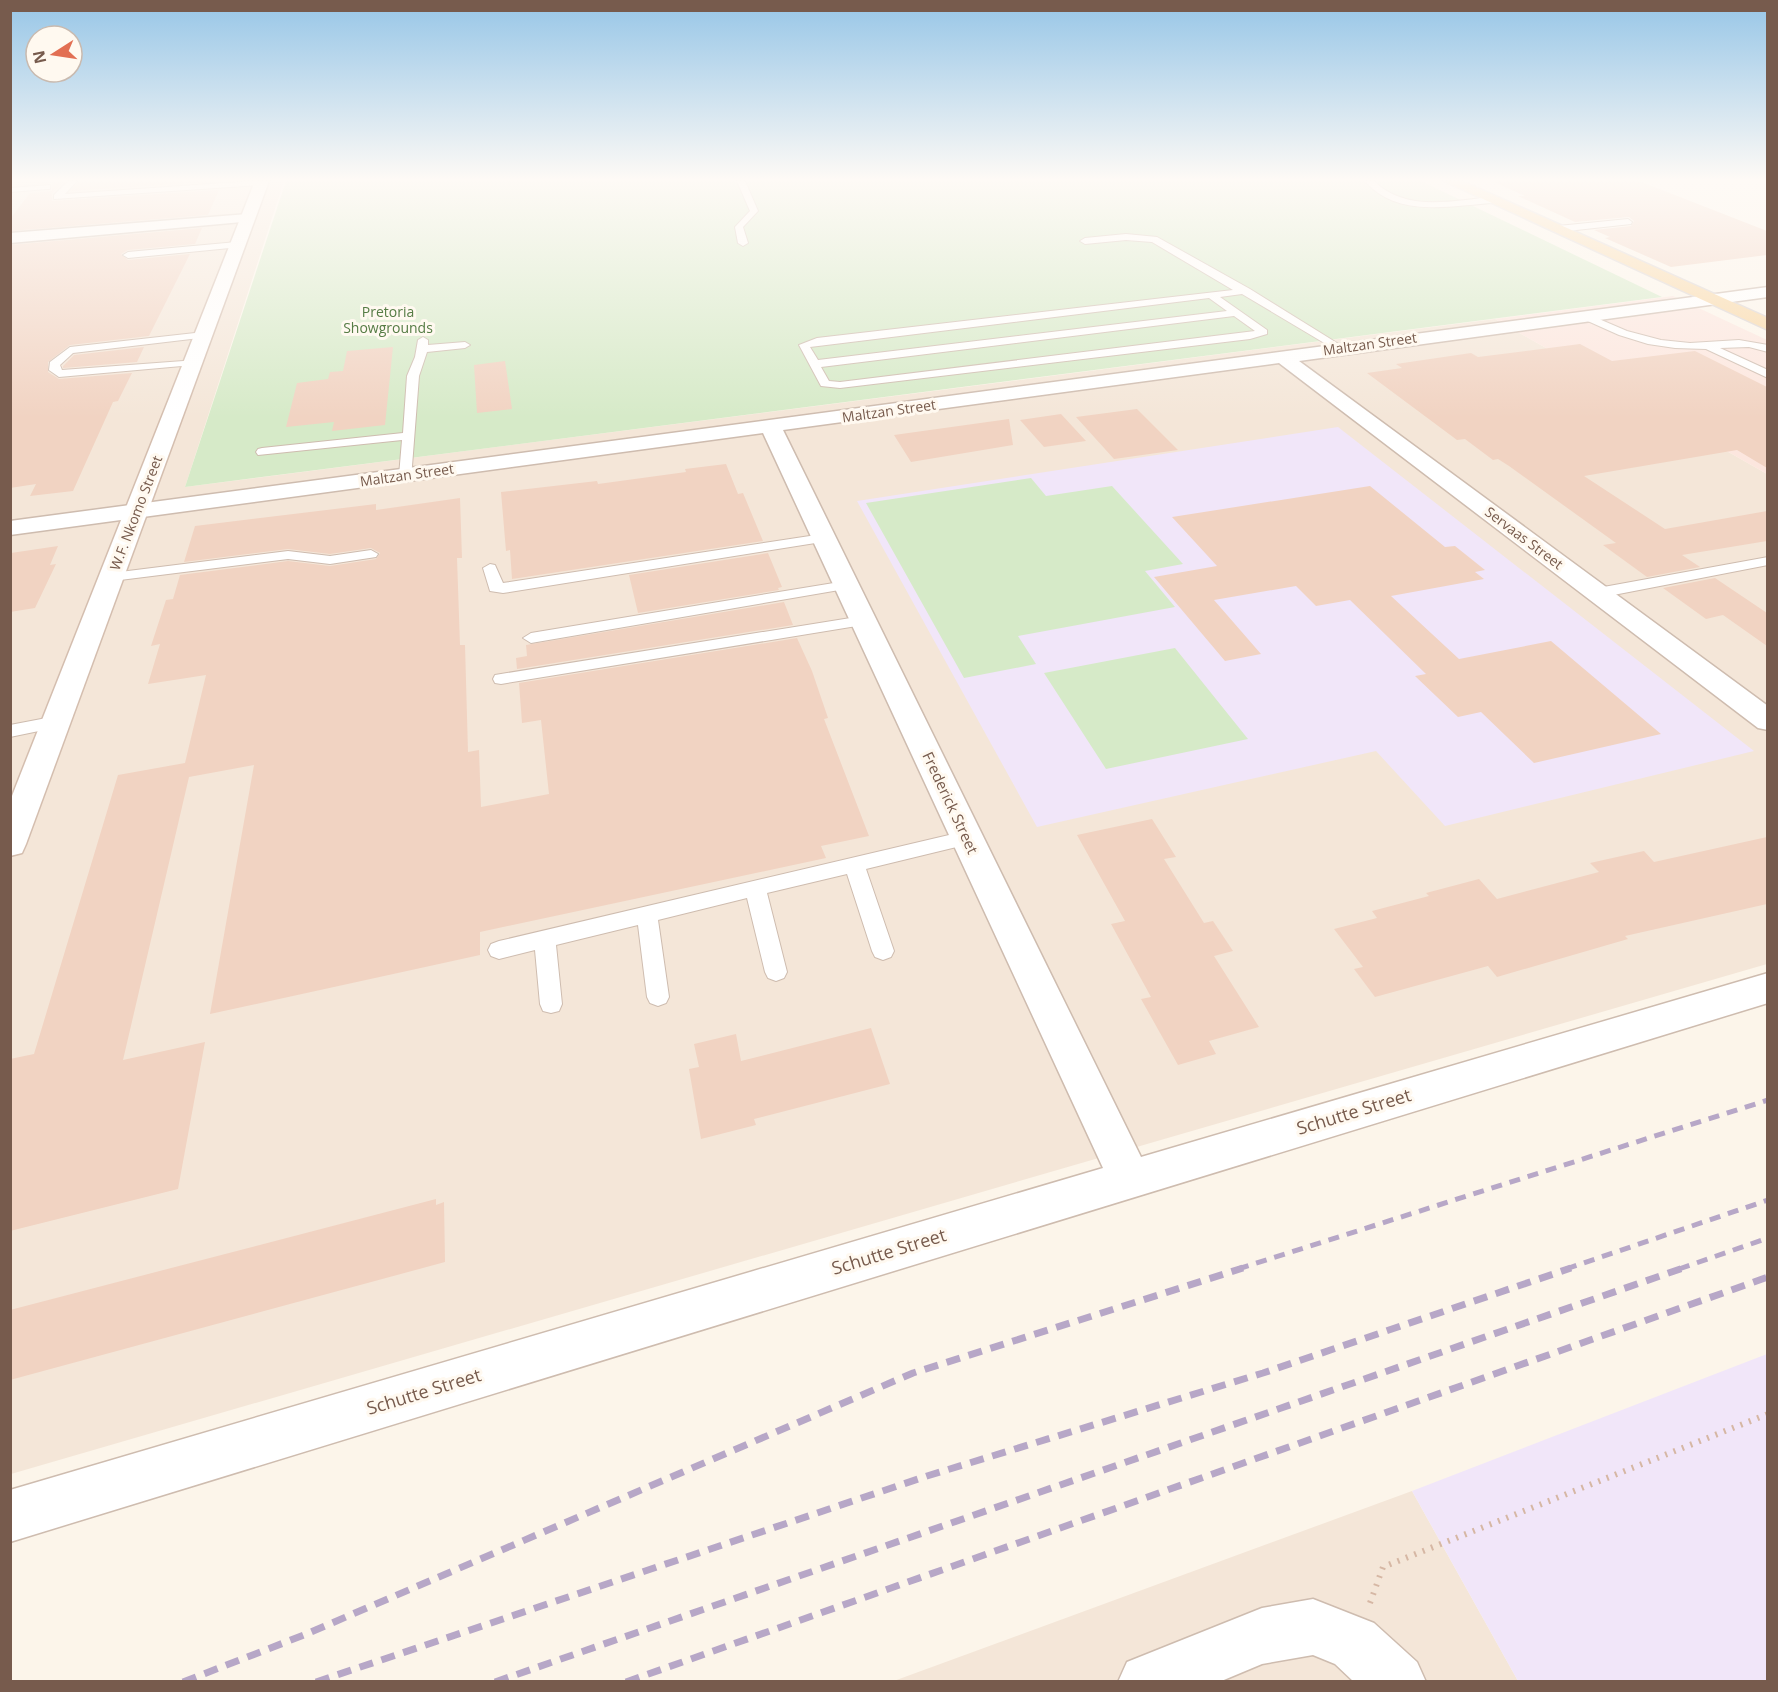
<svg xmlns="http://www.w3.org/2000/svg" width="1778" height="1692" font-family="'Open Sans',sans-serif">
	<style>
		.residential { fill: #f4e6d8 }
		.commercial { fill: #fce6de }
		.education { fill: #f1e6f9 }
		.green { fill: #d6eac8 }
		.building { fill: #f1d3c2 }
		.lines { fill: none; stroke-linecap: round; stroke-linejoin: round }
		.lane-casing { stroke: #cebcaf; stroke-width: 2 }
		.street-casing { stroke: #cebcaf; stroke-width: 3 }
		.secondary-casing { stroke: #d4beaf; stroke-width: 3 }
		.primary-casing { stroke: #dcd4d1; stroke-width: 3 }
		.path { stroke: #d6b7a4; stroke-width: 6; stroke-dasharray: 2 7; stroke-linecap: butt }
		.lane { fill: #fff; fill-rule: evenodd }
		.street { fill: #fff; fill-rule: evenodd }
		.secondary { fill: #fff; fill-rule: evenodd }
		.primary { fill: #f8d7a5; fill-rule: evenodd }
		.rail-far1 { stroke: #b7a7c7; stroke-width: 5; stroke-dasharray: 11 8; stroke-linecap: butt }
		.rail { stroke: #b7a7c7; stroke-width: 7; stroke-dasharray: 14 9; stroke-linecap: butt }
		.labels { text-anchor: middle; stroke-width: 6; stroke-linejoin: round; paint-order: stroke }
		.far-park-label { font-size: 14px; fill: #567c45; stroke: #fff9f0 }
		.far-street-label { font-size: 14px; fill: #775b4d; stroke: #fff9f0 }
		.street-label { font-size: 15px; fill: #775b4d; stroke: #fff9f0 }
		.near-street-label { font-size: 18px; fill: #775b4d; stroke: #fff9f0 }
	</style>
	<rect width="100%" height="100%" fill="#fcf5ea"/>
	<path class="residential" d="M11,181H284L185,487L1495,319L1767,474V964L11,1474Z
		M1412,1491L1518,1681L891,1682Z"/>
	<path class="commercial" d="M1673,296L1767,340V474L1495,319Z"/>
	<path class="education" d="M1338,427L1754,751L1445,826L1376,751L1037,827L857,501Z
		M1767,1354V1681H1518L1412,1491Z"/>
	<path class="green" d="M286,181H1421L1662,297L185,487Z
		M1031,478L1046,496L1112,486L1183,564L1145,571L1175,607L1018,636L1036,664L964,678L866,503Z
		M1175,648L1248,739L1106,769L1044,673Z"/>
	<path class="building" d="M65,181L52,193V201L219,190L208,215L10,231V219L30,193L52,191V183L37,184L38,182Z
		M79,181H221L70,191Z
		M1492,181H1639L1767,231V255L1671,267L1605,238L1610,237L1594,230L1631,226L1634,221L1629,217L1575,222L1518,196H1525Z
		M202,228L195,244L128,250L121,254L128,260L190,254L149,336L70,345L48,362V372L59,379L132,373L118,401L113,402L73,491L30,496L36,484L10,488V245Z
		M1580,344L1612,361L1695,351L1767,387V468L1737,450L1584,476L1665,529L1767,511V541L1682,555L1700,567L1647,577L1603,545L1616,543L1509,466L1498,459L1493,460L1465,439L1457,440L1367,373L1402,368L1396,364L1471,353L1478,357Z
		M144,347L137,362L63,368V366L74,355Z
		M393,347L385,425L332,431L334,422L286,427L297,383L328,379L330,372L343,371L347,351Z
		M505,361L512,409L477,413L474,365Z
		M1137,409L1178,450L1114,459L1076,417Z
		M1061,414L1086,441L1044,447L1020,420Z
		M1009,419L1013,445L911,462L894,435Z
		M726,464L738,494L743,493L763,541L512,579L510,550L506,551L501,492L597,481L598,484L686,472L685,469Z
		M1370,486L1445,547L1455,546L1485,570L1475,572L1484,579L1391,596L1459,659L1551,641L1661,734L1534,763L1481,712L1458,717L1415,676L1426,674L1350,600L1316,606L1296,586L1214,600L1261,654L1225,661L1154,577L1217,566L1172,517Z
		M460,498L462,558H457L460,645H465L468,752L479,750L481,807L549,794L541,720L522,723L519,683L797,638L812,671L828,718L824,719L869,836L821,846L826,858L480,932V955L210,1014L254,765L189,777L123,1060L205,1042L178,1189L10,1231V1059L34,1054L118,775L185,763L206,675L148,684L160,644L151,646L166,600L173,599L180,575L288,561L330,566L376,559L380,553L371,548L330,554L288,549L184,562L195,526L376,504V510Z
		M58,546L50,565L56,564L35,608L10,612L11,553Z
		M768,553L782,587L778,588L779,590L638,613L629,575Z
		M1715,578L1767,613V646L1723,615L1706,619L1663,588Z
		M784,602L793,625L517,669L516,658L527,656L526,645Z
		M1152,819L1176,857L1164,859L1204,923L1213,921L1233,951L1214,956L1259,1027L1209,1041L1216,1054L1178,1065L1141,999L1151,997L1111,924L1125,921L1077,835Z
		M1767,837V904L1625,936L1628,939L1497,977L1488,966L1375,997L1354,969L1363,967L1334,929L1377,918L1372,911L1429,896L1426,893L1479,879L1497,899L1599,872L1590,863L1644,851L1654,862Z
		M871,1028L890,1084L754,1119L756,1125L701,1139L689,1069L699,1067L694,1044L736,1034L741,1061Z
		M436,1199V1205L444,1202L445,1262L10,1380V1310Z"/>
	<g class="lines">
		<defs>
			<path id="lane" d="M68,181H77L65,194L254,181L265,183L261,185L54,199V195Z
				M737,181H745L758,211L743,227L748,243L743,246L738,243L735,227L750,211Z
				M1365,181H1374C1405,212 1452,201 1492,197L1496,200L1492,203C1449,206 1397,218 1365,181Z
				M50,185V189H47L10,192V188Z
				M1628,219L1632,222L1631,224L1558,232L1554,229L1558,226Z
				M1126,234L1157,237L1250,289L1345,348L1344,350H1336L1242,294L1220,297L1267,330V334L1250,339L840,388L821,386L799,345L817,338L1233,290L1152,242L1126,240L1085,244L1080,241L1085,238ZM1209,298L1227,311L818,360L810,347ZM1234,316L1255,331L840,382L829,381L821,367Z
				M237,242L240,243V247L128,258L123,255L128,252Z
				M1585,313L1627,331L1661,340L1690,343L1739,340L1768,345V352L1749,347L1720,348L1768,370V378L1706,349L1675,348L1648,344L1619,335L1581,318L1580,316Z
				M204,332L208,333V337L73,353L60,365L62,370L197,360L199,362L193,365L59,377L49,370L50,362L70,347Z
				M423,337L428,340V345L465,342L470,345L465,348L427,352L419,376L411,479H401L399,476L402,440L258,455L256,452L258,449L262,448L403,433L407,376L415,357L418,340Z
				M823,534L828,535L830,538L828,541L503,593L490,591L483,568L490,564L495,565L503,583Z
				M371,550L378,554L376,557L330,564L288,559L112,581L105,577L112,573L288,551L330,556Z
				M1768,557V565L1598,598L1590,593L1598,588Z
				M846,581L851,582L853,585L851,588L531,643L523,638L531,633Z
				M863,616L869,618L871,621L869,624L501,684L495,683L493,679L495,675L501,674Z
				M57,716L63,718L66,722L63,726L10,737V725Z
				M966,831L973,833L976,838L973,843L866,869L894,951L891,957L883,960L875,957L872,951L847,874L767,893L787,972L784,978L776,981L768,978L765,972L747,898L658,920L669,997L666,1003L658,1006L650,1003L647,997L638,925L556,945L562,1004L559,1011L551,1013L543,1011L540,1004L535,950L499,959L491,956L488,950L491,944L499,941Z"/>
			<path id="street" d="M248,214L255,218L253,221L10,243V233Z
				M1768,287V297L1299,361L1768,706V730L1758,728L1279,363L783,430L1141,1157L1768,973V1003L10,1542V1490L1103,1168L763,433L10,535V521Z
				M1313,1599L1374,1623L1417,1662L1426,1682H1354L1335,1664L1313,1655L1262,1664L1219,1682H1118L1127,1662L1262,1608Z"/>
			<path id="secondary" d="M255,181H269L26,844L22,853L10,856V801Z"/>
			<path id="primary" d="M1444,181H1462L1768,318V330Z"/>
		</defs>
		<use href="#lane" class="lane-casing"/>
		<use href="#street" class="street-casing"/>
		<use href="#secondary" class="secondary-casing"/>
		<use href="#primary" class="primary-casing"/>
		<path class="path" d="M1370,1603L1383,1567L1768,1414"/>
		<use href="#lane" class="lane"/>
		<use href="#street" class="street"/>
		<use href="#secondary" class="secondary"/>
		<use href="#primary" class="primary"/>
		<path class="rail-far1" d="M1238,1269L1768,1100
			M1566,1269L1768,1200
			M1679,1269L1768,1238"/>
		<path class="rail" d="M183,1682L304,1635L913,1373L1243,1268
			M316,1682L927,1476L1263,1373L1571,1268
			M495,1682L1683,1268
			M626,1682L1768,1277"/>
	</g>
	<linearGradient id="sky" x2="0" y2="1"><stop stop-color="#97c6e7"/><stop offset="0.43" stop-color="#fefaf6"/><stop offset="1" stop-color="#fefaf6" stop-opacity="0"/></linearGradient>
	<rect width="1778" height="418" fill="url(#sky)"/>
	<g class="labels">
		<g class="far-park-label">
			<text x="388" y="317">Pretoria<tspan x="388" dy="16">Showgrounds</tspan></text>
		</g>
		<g class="far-street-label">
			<text transform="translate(1370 344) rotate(-8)" y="5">Maltzan Street</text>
			<text transform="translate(889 411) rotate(-8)" y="5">Maltzan Street</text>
			<text transform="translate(407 475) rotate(-8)" y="5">Maltzan Street</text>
			<text transform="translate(136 513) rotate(-69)" y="5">W.F. Nkomo Street</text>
			<text transform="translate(1524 538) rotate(37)" y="5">Servaas Street</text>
		</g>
		<g class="street-label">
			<text transform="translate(950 803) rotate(65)" y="5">Frederick Street</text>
		</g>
		<g class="near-street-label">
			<text transform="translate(1354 1112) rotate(-17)" y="6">Schutte Street</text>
			<text transform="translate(889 1252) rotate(-17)" y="6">Schutte Street</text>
			<text transform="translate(424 1392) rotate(-17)" y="6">Schutte Street</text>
		</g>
	</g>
	<rect width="1778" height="1692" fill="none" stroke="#775b4d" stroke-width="24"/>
	<g transform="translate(54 54) rotate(258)"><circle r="28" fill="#fff9f0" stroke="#c9baaf" stroke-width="1.5"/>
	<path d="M0-4.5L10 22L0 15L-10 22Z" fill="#e26f53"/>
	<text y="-9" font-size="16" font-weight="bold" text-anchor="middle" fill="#775b4d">N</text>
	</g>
</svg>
